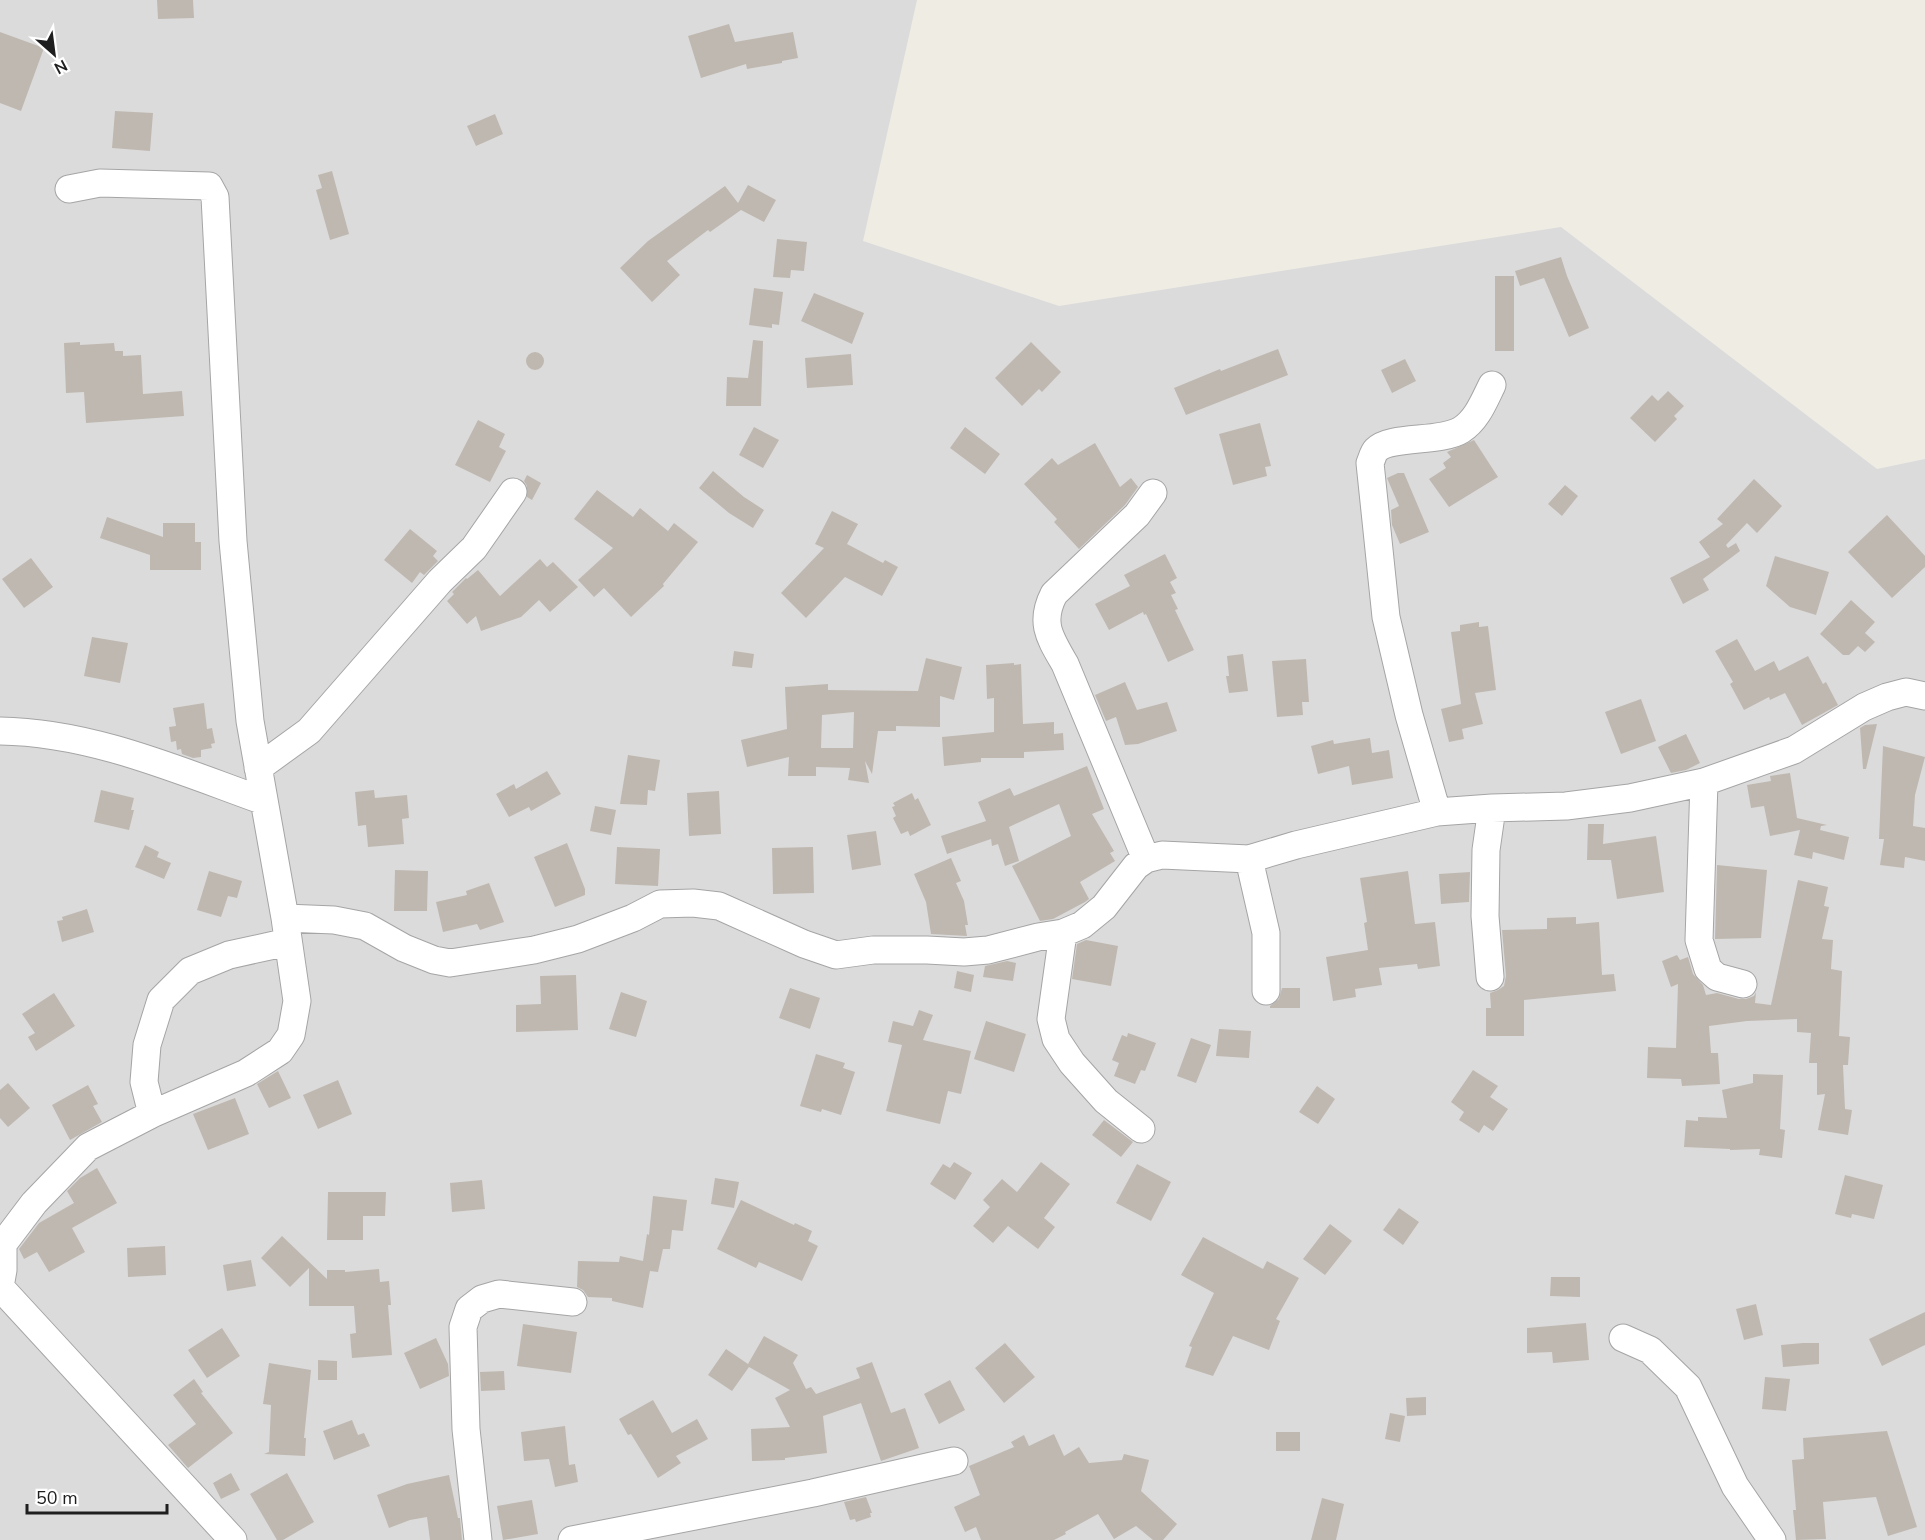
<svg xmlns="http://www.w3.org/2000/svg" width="1925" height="1540" font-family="'Nunito Sans',sans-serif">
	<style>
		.residential { fill: #dcdbdb }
		.building { fill: #bfb8b0; fill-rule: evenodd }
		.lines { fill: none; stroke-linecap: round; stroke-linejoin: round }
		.minor-casing { stroke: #a5a5a5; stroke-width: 29 }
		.minor { stroke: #fff; stroke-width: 27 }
	</style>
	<rect width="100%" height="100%" fill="#efece4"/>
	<path class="residential" d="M0,0H917L863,241L1059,306L1561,227L1877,469L1925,459V1540H0Z"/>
	<path class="building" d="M157,0H193L194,18L158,19Z
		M729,24L735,42L793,32L798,58L782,61V63L747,69L746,64L701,78L688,36Z
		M0,32L44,48L21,111L0,103Z
		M115,111L153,113L150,151L112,148Z
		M495,114L503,134L476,146L467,126Z
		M332,171L349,234L330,240L316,190L322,188L318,175Z
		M748,185L776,200L764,222L741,210L710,232L708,230L667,261L680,275L652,302L620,268L648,241L725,186L738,203Z
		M777,239L807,242L804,271L791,270L790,278L773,277Z
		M1561,257L1567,276L1589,328L1569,337L1544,278L1520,286L1515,271Z
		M1495,276H1514V351H1495Z
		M754,288L783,292L779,325L772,324V328L749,325Z
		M814,293L864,313L852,344L801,321Z
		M753,340L763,341L761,406H726L727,377L748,378Z
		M80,342V345L114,343L115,351H123V356L141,355L143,394L182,391L184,416L86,423L84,392L66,393L64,343Z
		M1031,342L1061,372L1042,392L1039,389L1022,406L995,378Z
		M1278,349L1288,375L1186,415L1174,388L1220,369L1221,371Z
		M526 361a9 9 0 1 1 18 0a9 9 0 1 1-18 0Z
		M851,354L853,385L807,388L805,358Z
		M1405,359L1416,381L1392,393L1381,370Z
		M1668,391L1684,406L1674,416L1677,419L1655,442L1630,418L1652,395L1658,401Z
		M478,420L505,434L499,447L506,451L490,482L455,465Z
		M1260,423L1271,466L1265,467L1267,476L1233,485L1219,434Z
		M754,427L779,440L763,468L739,455Z
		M965,427L1000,454L985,474L950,448Z
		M1474,440L1498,477L1449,507L1429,479L1446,468L1443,463L1451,457L1447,452Z
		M1095,443L1120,487L1131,478L1138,487L1125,505L1079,549L1054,522L1057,519L1024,484L1052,458L1058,465Z
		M713,471L744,497L764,510L753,528L729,513L699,488Z
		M1398,473H1404L1429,532L1400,544L1392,525L1391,510L1399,506L1387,478Z
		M527,475L541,483L532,500L527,497V486L524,481Z
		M1754,479L1782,506L1757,533L1747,523L1726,545L1728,548L1736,543L1740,551L1703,579L1709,590L1683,604L1670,578L1710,557L1699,542L1723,524L1717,519Z
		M1565,485L1578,496L1562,516L1548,504Z
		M597,490L633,517L640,508L668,531L674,523L698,542L663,584L664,586L631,617L604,588L594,597L578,580L613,548L574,519Z
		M832,511L858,524L847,544L883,563L885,560L898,567L882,596L845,577L806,618L781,593L824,548L815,544Z
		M1887,515L1925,556V567L1892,598L1848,552Z
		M107,517L163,537V523H195V542H201V570H150V555L100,538Z
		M410,529L437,551L433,556L438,561L424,575L420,572L412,583L384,560Z
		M1165,554L1177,578L1170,582L1176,593L1171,595L1178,609L1175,610L1194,650L1168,662L1146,614L1144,615L1143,612L1109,630L1095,604L1130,586L1124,575Z
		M1775,556L1829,572L1816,615L1790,607L1766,586Z
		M31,558L53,587L24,608L2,579Z
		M540,559L547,567L553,562L578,587L550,612L539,600L521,617L481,631L476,616L467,624L447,601L454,594L452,592L466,578L467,579L478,570L500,596Z
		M1851,600L1875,622L1865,633L1875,642L1865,652L1858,646L1849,655H1843L1820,634Z
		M1479,622V627L1488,626L1496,690L1475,693L1483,724L1462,729L1464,739L1449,742L1441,709L1461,704L1451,632L1460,631V625Z
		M92,637L128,643L120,683L84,676Z
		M1737,639L1755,671L1774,661L1779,671L1808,656L1823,684L1826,682L1838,705L1802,725L1785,693L1770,700L1769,697L1744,710L1730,684L1733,682L1715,651Z
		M734,651L754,654L752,668L732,666Z
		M1243,654L1248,691L1229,693L1226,676H1229L1227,656Z
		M926,658L962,667L954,700L940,696V727L896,726V731H878L872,774L865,761L869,783L848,780L850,768L816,767V776H788L789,757L747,767L741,740L787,729L785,687L828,684V690L918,691ZM854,712L853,748H821L822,715Z
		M1306,659L1309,702H1302L1303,715L1277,717L1272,661Z
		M1014,663V665L1021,664L1023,724L1054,722V734L1063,733L1064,750L1024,752V758H981V762L944,766L942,737L994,732V698L987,699L986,665Z
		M1125,682L1137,710L1167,702L1177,731L1138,744L1125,745L1116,717L1106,721L1095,695Z
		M1641,699L1656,741L1621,754L1605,712Z
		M204,703L207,729L212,728L215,743L211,744L212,748L201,750V757L193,758L182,754L181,749L177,750L176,741L171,742L169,727L176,726L173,708Z
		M1877,724L1866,769H1863L1860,728L1865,725Z
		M1686,734L1700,763L1686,770L1671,773L1658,747Z
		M1370,738L1372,753L1389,750L1393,778L1352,785L1349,766L1318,774L1311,746L1333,740L1334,744Z
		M1883,746L1925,757L1915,795L1913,826L1925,828V861L1905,857L1904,868L1880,865L1884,839H1879Z
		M628,755L660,760L655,791L648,790L647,805L620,804Z
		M1087,766L1104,809L1092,814L1114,851L1110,853L1115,861L1080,882L1089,899L1085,902L1053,919L1040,921L1012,866L1071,836L1059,804L1009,827L1019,861L1005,866L998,844L992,846L991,839L947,854L941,836L986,821L978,802L1010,788L1014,796Z
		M547,771L561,794L531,811L529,807L509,817L496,794L514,784L516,789Z
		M1790,773L1797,818L1827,825L1821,826L1820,830L1849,837L1844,860L1813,852L1812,859L1794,855L1800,830L1770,836L1764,806L1751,808L1747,785L1771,781L1770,776Z
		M101,790L134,798L131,810H134L129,830L94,822Z
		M374,790L375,798L407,795L409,818L402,819L404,844L368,847L366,825L358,826L355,792Z
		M719,791L721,834L689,836L687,793Z
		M912,793L915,800L918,798L931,825L910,836L908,831L901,834L893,818L896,816L892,807L895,806L893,803Z
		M595,806L616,810L611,835L590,831Z
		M1588,824H1604L1603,844L1656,836L1664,892L1617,899L1611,860H1587Z
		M876,831L881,865L852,870L847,835Z
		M567,843L585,889V895L555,907L534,857Z
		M145,845L159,852L157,857L171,863L164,879L135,867Z
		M617,847L660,849L658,886L615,884Z
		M813,847L814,893L773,894L772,848Z
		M951,858L961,881L956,883L964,901L968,925H965L967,936L931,934L926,902L914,874Z
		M1717,865L1767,870L1761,938L1715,939Z
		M395,870L428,871L427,911H394Z
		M209,871L242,881L237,898L228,896L221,917L197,910Z
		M1408,871L1415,924L1435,922L1440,966L1418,969L1417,964L1379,968L1382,985L1355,989L1356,997L1333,1001L1326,957L1368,950L1364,923L1367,922L1360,878Z
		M1470,872L1469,902L1441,904L1439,874Z
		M1798,880L1828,887L1824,906L1829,907L1822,939L1833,940L1831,969L1842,971L1839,1036L1850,1037L1848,1065H1843L1845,1109L1852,1110L1848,1135L1818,1130L1825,1094L1817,1095V1063H1809L1811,1033L1797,1032V1019L1747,1021L1709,1026L1711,1053H1718L1720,1084L1682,1086L1681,1079L1647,1078L1648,1047L1676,1048L1678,984L1671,987L1662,961L1677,955L1680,960L1688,957L1693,974L1703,985L1706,995L1717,993L1739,999H1746L1754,996L1756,992L1755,1003L1771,1005Z
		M489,883L504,922L480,930L477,924L443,932L436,902L467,895L466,891Z
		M87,909L94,932L62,942L57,921L63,920L62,917Z
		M1576,917V924L1599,922L1602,975L1614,974L1616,991L1524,1000V1036H1486V1008H1491L1490,993L1498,990L1504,986L1506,976L1502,930L1547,929V918Z
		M1086,940L1118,946L1111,986L1072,979L1077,944Z
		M1007,961L1016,963L1013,981L983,977L985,966Z
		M957,971L974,975L971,992L954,988Z
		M576,975L578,1030L516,1032V1005L541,1004L540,976Z
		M790,988L820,998L810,1029L779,1018Z
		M1282,988H1300V1008H1270V1006L1279,999Z
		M621,992L647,1001L636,1037L609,1029Z
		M54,993L75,1026L36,1051L28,1037L35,1033L22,1014Z
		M919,1010L933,1015L923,1040L971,1051L961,1094L948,1091L940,1124L886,1111L902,1045L888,1042L893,1021L913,1026Z
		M986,1021L1026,1034L1014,1072L974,1059Z
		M1219,1029L1251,1031L1249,1058L1216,1056Z
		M1128,1033L1156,1043L1145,1071L1141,1070L1135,1084L1114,1076L1119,1063L1112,1060L1122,1035L1127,1037Z
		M1191,1038L1211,1045L1196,1083L1177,1076Z
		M816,1054L845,1063L843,1068L855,1072L841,1115L822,1109L821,1112L800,1106Z
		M1473,1070L1498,1086L1490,1097L1508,1109L1493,1131L1484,1125L1479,1133L1459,1120L1464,1112L1451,1102Z
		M278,1071L291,1098L269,1108L257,1084Z
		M1753,1074L1783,1075L1780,1129L1785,1130L1782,1158L1759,1155L1760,1149L1730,1150V1149L1684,1147L1686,1120L1698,1121V1117L1727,1118L1722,1090L1753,1083Z
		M338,1080L352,1114L318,1129L303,1095Z
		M8,1083L30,1108L8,1127L0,1118V1090Z
		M88,1085L98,1104L93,1106L102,1122L70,1140L52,1105Z
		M1317,1086L1335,1099L1318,1124L1299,1112Z
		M235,1098L249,1134L208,1150L193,1114Z
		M1104,1120L1133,1142L1121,1157L1092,1135Z
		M954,1162L972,1173L955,1200L930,1184L943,1164L950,1168Z
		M1041,1162L1070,1184L1044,1218L1055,1227L1038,1249L1008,1226L993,1243L973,1226L990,1207L983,1200L1002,1179L1017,1192Z
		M1137,1164L1171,1182L1151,1221L1116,1203Z
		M97,1168L117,1203L72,1228L85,1252L49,1272L37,1252L24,1259L19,1249L39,1223L74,1203L67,1191L80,1178Z
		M1845,1175L1883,1185L1874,1219L1852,1214L1851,1218L1835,1214Z
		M715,1178L739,1182L734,1208L711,1204Z
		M482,1180L485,1209L452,1212L450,1183Z
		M328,1192H386L385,1216H363V1240H327Z
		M653,1196L687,1200L683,1231L672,1230L670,1249H663L658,1272L650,1271L643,1308L612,1301V1298L588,1297L583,1290L577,1287L578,1261L619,1262L620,1256L643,1261L647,1234L649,1235Z
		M741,1200L794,1225L795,1223L812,1231L808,1241L818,1246L802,1281L759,1262L756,1268L717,1249Z
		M1399,1208L1419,1222L1403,1245L1383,1230Z
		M1330,1224L1352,1241L1325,1275L1303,1259Z
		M282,1236L327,1279V1270H345V1272L379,1269L380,1282L389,1281L391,1305H388L392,1355L352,1358L350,1334L356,1333L354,1306H309V1268L290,1287L261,1258Z
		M1203,1237L1263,1269L1267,1261L1299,1278L1276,1319L1280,1321L1269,1350L1233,1336L1213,1376L1185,1367L1192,1347L1189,1346L1214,1293L1181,1275Z
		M165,1246L166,1275L128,1277L127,1248Z
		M251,1260L256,1286L227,1291L223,1265Z
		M1551,1277H1580V1297L1550,1296Z
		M1756,1304L1763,1335L1744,1340L1736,1309Z
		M1925,1312V1345L1882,1366L1869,1339Z
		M1586,1323L1589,1360L1553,1363L1552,1352L1527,1353V1328Z
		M523,1324L577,1332L571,1373L517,1366Z
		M222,1328L240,1356L207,1378L188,1350Z
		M764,1336L798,1355L793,1363L806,1389L811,1387L816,1394L860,1378L856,1368L872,1362L891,1413L905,1408L919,1448L881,1461L861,1403L823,1416L827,1453L785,1458V1460L752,1461L751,1429L790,1427L775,1398L790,1390L749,1367L732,1391L708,1375L726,1349L748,1364Z
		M436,1338L448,1364L449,1376L420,1389L404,1353Z
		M1005,1343L1035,1377L1004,1403L975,1368Z
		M1803,1343H1819V1364L1783,1367L1781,1345Z
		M318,1360L337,1361V1380H318Z
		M269,1363L311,1370L304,1438H306L305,1456L264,1454L269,1452L271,1405L263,1404Z
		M504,1371L505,1390L481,1391L480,1372Z
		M1765,1377L1790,1379L1786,1411L1762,1409Z
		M194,1379L203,1392L201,1393L233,1433L188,1468L168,1445L196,1424L173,1395Z
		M950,1380L965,1410L939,1424L924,1394Z
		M1426,1397V1415L1407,1416L1406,1398Z
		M653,1400L672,1433L697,1419L708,1439L676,1456L681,1463L658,1478L631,1434L628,1435L619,1419Z
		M1390,1413L1405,1416L1400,1442L1385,1439Z
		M352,1420L358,1435L364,1433L370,1446L334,1460L323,1431Z
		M565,1426L569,1465L575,1464L578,1482L555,1487L549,1459L524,1461L521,1432Z
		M1887,1431L1917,1527L1888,1536L1876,1497L1823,1502L1826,1539L1796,1540L1793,1510H1796L1792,1460L1804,1459L1803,1438Z
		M1276,1432H1300V1451H1276Z
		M1054,1434L1064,1456L1079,1447L1089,1463L1122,1460L1124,1454L1149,1460L1141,1491L1177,1524L1163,1540H1153L1136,1526L1114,1539L1098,1514L1065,1532L1066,1534L1054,1540H981L976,1527L965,1532L954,1507L980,1495L969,1466L1014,1447L1011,1442L1024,1435L1029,1446Z
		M231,1473L240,1490L221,1499L213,1483Z
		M287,1473L314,1522L283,1540H277L250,1494Z
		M449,1475L458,1518H460L462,1540H430L427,1517L410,1520L389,1528L377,1495L407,1484Z
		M866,1497L872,1513H870L871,1517L856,1522L855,1519L850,1520L844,1502Z
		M1322,1498L1344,1504L1336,1540H1311Z
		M532,1500L538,1534L503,1540L497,1506Z"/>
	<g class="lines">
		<defs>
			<path id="minor" d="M0,731C91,732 180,771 264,801
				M258,768L309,731L440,581L474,548L513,492
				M1704,782L1699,940L1708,969L1717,977L1743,984
				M1437,812L1409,715L1386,617L1370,463C1372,459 1373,453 1376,450C1390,435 1440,443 1461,430C1477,420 1484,401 1492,385
				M1146,859L1065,664C1050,638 1039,623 1054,594L1137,515L1153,493
				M1249,859L1266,933V991
				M285,918L334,920L365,926L404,948L434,960L450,963L534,950L578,939L633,918L660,904L693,903L719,906L804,944L836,955L873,950H927L964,952L988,950L1038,937L1063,933L1082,925L1104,907L1136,866L1146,859L1162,855L1249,859L1296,845L1437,812L1492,808L1566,806L1630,798L1704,782L1794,750L1864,707L1887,697L1906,692L1925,696
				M1063,933L1051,1019L1056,1039L1072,1063L1106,1101L1141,1129
				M1490,977L1485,916L1486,850L1492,808
				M152,1114L144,1082L147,1045L161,1000L190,971L229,955L288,942
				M0,1287L3,1270V1244L34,1203L88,1147L152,1114L246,1073L280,1051L291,1035L297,1001L285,918L250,721L233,541L215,197L209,186L100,183L69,189
				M0,1287L233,1540
				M1623,1338L1650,1350L1688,1387L1735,1486L1772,1540
				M478,1540L466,1429L463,1327L469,1309L482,1299L499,1294L573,1302
				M572,1540L813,1493L954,1461"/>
		</defs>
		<use href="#minor" class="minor-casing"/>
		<use href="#minor" class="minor"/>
	</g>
	<g transform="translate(54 54) rotate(152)" stroke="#ffffff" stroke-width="4.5" paint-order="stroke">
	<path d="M0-4.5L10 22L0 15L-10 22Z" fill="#1e1e1e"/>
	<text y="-9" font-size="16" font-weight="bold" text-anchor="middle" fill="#1e1e1e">N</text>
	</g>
	<path d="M27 1504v9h140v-9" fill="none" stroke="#1e1e1e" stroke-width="3"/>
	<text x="36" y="1504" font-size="18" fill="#1e1e1e" stroke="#ffffff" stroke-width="4.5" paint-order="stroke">50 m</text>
</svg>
